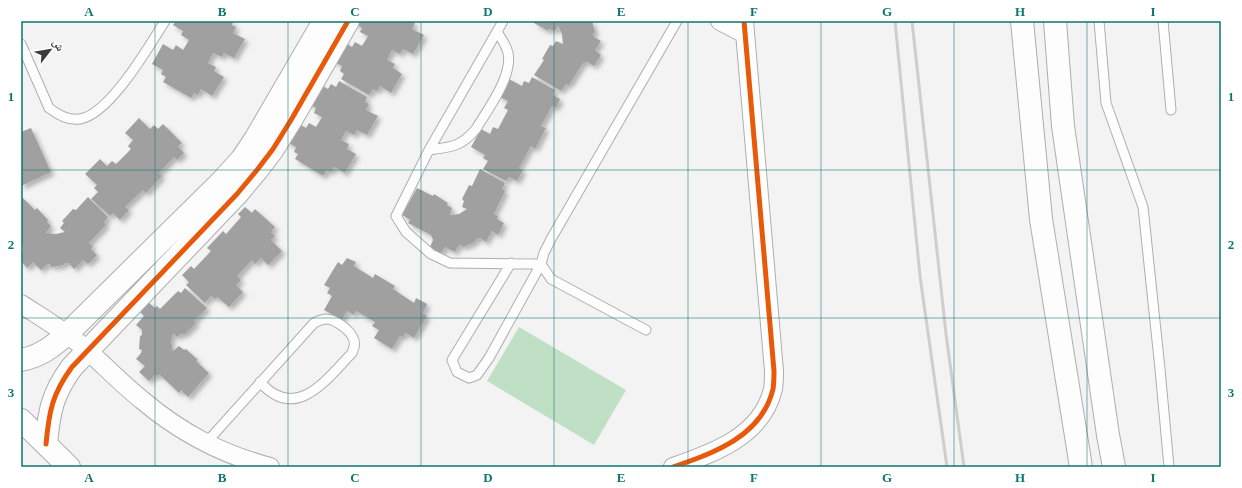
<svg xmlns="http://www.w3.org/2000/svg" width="1242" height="488" font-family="'Times New Roman','Noto Naskh Arabic',serif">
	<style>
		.green { fill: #c0e0c5 }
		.building { fill: #a0a0a0; filter: url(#shadow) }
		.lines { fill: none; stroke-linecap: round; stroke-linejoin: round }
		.service-casing { stroke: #aeaeae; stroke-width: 11 }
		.minor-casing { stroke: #aeaeae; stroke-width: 20 }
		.tertiary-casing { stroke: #aeaeae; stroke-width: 24 }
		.primary-casing { stroke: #aeaeae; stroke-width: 24 }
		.trunk-casing { stroke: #aeaeae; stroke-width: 24 }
		.service { stroke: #fdfdfd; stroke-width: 9 }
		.minor { stroke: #fdfdfd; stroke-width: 18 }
		.tertiary { stroke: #fdfdfd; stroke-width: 22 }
		.primary { stroke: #fdfdfd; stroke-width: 22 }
		.trunk { stroke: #fdfdfd; stroke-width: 22 }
		.rail { stroke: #cecece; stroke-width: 3 }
		.cycleway-casing { stroke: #fff; stroke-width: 8 }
		.cycleway { stroke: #e8590c; stroke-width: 5 }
		.grid { fill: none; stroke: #0f766e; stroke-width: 1; stroke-opacity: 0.55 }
		.neatline { fill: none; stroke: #0f766e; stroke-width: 1.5 }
		.grid-label { font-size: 13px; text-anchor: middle; font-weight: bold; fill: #0f766e }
	</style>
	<defs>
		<filter id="shadow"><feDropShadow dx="3.5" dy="3.5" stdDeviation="2" flood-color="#0004"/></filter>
	</defs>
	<rect width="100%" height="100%" fill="#f3f3f3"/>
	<path class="green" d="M519,327L626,390L594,445L487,381Z"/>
	<path class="building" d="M176,21H233L232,25L236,27L233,33L245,39L234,58L224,53L222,57L213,53L208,63L216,67L214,71L224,77L212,96L201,89L198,95L194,93L191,98L163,82L166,77L161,74L163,70L152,64L163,44L173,50L176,45L183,50L189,40L181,35L183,31L173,25Z
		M351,21H411L415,23L412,29L424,35L413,54L403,49L400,54L392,50L387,60L395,64L393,68L402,74L391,93L380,86L377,91L373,89L369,95L341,79L344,74L340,71L342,66L331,60L342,41L352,47L355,42L362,46L368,36L360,32L362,28Z
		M535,21H592L595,32L593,34L594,37L601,41L595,50L601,55L594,66L587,62L583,63L569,85L566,84L561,91L534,75L544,60L542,59L550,45L553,46L556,41L563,44L562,34L558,26L555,31L549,29L548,31L534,23Z
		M532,77L555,90L553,95L560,99L556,108L552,106L541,126L546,128L535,149L531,146L519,168L523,170L517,181L509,177L506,181L483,169L488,161L483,158L485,155L471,147L481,129L490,134L493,127L498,129L508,110L504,108L508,101L498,96L507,78L522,86L524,81L529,83Z
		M339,81L367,97L365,102L369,104L366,110L378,116L367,135L357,130L354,135L346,131L341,140L349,144L347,149L356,154L345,173L334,167L331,172L327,170L323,176L295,159L298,154L294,152L296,147L285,141L296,122L306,128L309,123L316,127L322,117L314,113L316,108L306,102L317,83L328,89L331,84L336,87Z
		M139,118L150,129L154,125L158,129L163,124L182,143L178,146L184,153L177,160L174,157L159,173L162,176L146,193L143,190L125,207L129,210L120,220L113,213L110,216L91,199L98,192L94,188L97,185L85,174L100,159L107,166L112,161L116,164L131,149L128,146L133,140L125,133Z
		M31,128L51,172L21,186V132Z
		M480,169L505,183L502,189L505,191L494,214L498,216L497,219L504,223L498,235L492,231L486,242L480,238L475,240V242L463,247L461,245L458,246L455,252L445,247L440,254L430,247L433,240L431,235L408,223L410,220L402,215L417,188L433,196L434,194L448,203L447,205L452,208L450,215L459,214L467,209L462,207L464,201L462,199L469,185L472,186Z
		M88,197L108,217L104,222L106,225L89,243L93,246L91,249L97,255L88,264L83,260L74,269L69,263H64V265L51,267L50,264L46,265L41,270L33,262L27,268L21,261V255L23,252V247L21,245V199L23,198L35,210L37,208L48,220L47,222L51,226L46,233L56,234L65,232L60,228L64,223L62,221L73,209L76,210Z
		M245,207L252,213L255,209L275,227L271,232L275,236L271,240L282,251L268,265L261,258L255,264L252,260L237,276L241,280L236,285L243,292L229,307L217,297L215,299L211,296L205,303L186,285L189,282L182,275L191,266L194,269L211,251L207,248L223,231L226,234L241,217L238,214Z
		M347,258L356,262L354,266L373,278L375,274L395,286L393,289L414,303L416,298L427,304L423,313L427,316L414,338L406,333L403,337L400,336L392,349L374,338L379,330L372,326L375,322L356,311L354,315L347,311L342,320L324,310L332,296L327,293L330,288L324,285L338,262L342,265Z
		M185,288L207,308L194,321L196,323L184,335L182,333L177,337L173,333L171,342L173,351L179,346L184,350L186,349L198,360L196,361L209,373L188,397L181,390L179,393L160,375L157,376L155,375L149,381L139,372L145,366L136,359L141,353L142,350L139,349L140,336L142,335V330L136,325L144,316L139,311L148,302L155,308L157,306L160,309L178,291L181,293Z"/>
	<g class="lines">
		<defs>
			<path id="service" d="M503,21L429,150L396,216L406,232L431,254L450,263L541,264L489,358L477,375L469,378L457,372L452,360L511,263
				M1099,21L1106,103L1143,207L1160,369L1169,467
				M1163,21L1171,110
				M21,44L49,108C58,115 68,121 80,119C110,114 149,46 165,21
				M429,150C451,147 461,147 476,129C488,109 513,76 508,53C506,45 502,39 497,32
				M646,330L551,279L541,264L544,253L551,239L677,21
				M205,444L314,323C318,321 321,319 326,319C335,319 350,330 353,338C356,343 354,348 352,353C327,379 296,423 260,382"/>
			<path id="minor" d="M720,21L745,34
				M21,304C44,319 68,333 88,351C106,367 123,385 142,400C181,433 221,454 270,467
				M673,467C714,453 762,436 773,389C774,383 774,377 774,371L744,21"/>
			<path id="tertiary" d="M21,360C41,356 52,347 67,334L222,181L242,159L256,138L324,21
				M46,444C49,412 52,394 72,367L237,194L257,170L273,149L291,120L348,21"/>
			<path id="primary" d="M21,420L69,467"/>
			<path id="trunk" d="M1022,21L1041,219L1081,467
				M1055,21L1063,126L1108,435L1114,467"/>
		</defs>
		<use href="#service" class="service-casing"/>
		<use href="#minor" class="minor-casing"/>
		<use href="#tertiary" class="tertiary-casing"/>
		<use href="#primary" class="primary-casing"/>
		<use href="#trunk" class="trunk-casing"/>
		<use href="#service" class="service"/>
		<use href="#minor" class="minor"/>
		<use href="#tertiary" class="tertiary"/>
		<use href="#primary" class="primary"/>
		<use href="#trunk" class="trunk"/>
		<path class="rail" d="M895,21L920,276L947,467
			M912,21L946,334L964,467"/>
		<defs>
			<path id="cycleway" d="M46,444C49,412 52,394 72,367L237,194L257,170L273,149L291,120L348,21
				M673,467C714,453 762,436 773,389C774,383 774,377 774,371L744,21"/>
		</defs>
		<use href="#cycleway" class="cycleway-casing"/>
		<use href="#cycleway" class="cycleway"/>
	</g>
	<path class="grid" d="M155,21V467M288,21V467M421,21V467M554,21V467M688,21V467M821,21V467M954,21V467M1087,21V467M21,170H1221M21,318H1221"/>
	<rect width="1242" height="488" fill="none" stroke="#ffffff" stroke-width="44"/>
	<g transform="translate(50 50) rotate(59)" stroke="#ffffff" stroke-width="3" paint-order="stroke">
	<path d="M0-3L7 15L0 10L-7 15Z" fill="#3a3a3b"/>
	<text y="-6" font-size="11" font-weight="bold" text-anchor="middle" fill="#3a3a3b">ش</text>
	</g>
	<rect x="22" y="22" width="1198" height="444" class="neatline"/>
	<g class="grid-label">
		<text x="89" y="16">A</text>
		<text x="222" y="16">B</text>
		<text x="355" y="16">C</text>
		<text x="488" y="16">D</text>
		<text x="621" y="16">E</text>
		<text x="754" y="16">F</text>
		<text x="887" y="16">G</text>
		<text x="1020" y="16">H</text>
		<text x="1153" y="16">I</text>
		<text x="11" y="101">1</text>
		<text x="1231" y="101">1</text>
		<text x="11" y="249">2</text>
		<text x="1231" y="249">2</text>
		<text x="11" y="397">3</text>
		<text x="1231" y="397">3</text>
		<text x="89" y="482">A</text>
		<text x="222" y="482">B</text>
		<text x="355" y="482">C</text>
		<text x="488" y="482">D</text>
		<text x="621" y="482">E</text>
		<text x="754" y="482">F</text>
		<text x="887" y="482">G</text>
		<text x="1020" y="482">H</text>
		<text x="1153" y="482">I</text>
	</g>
</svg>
